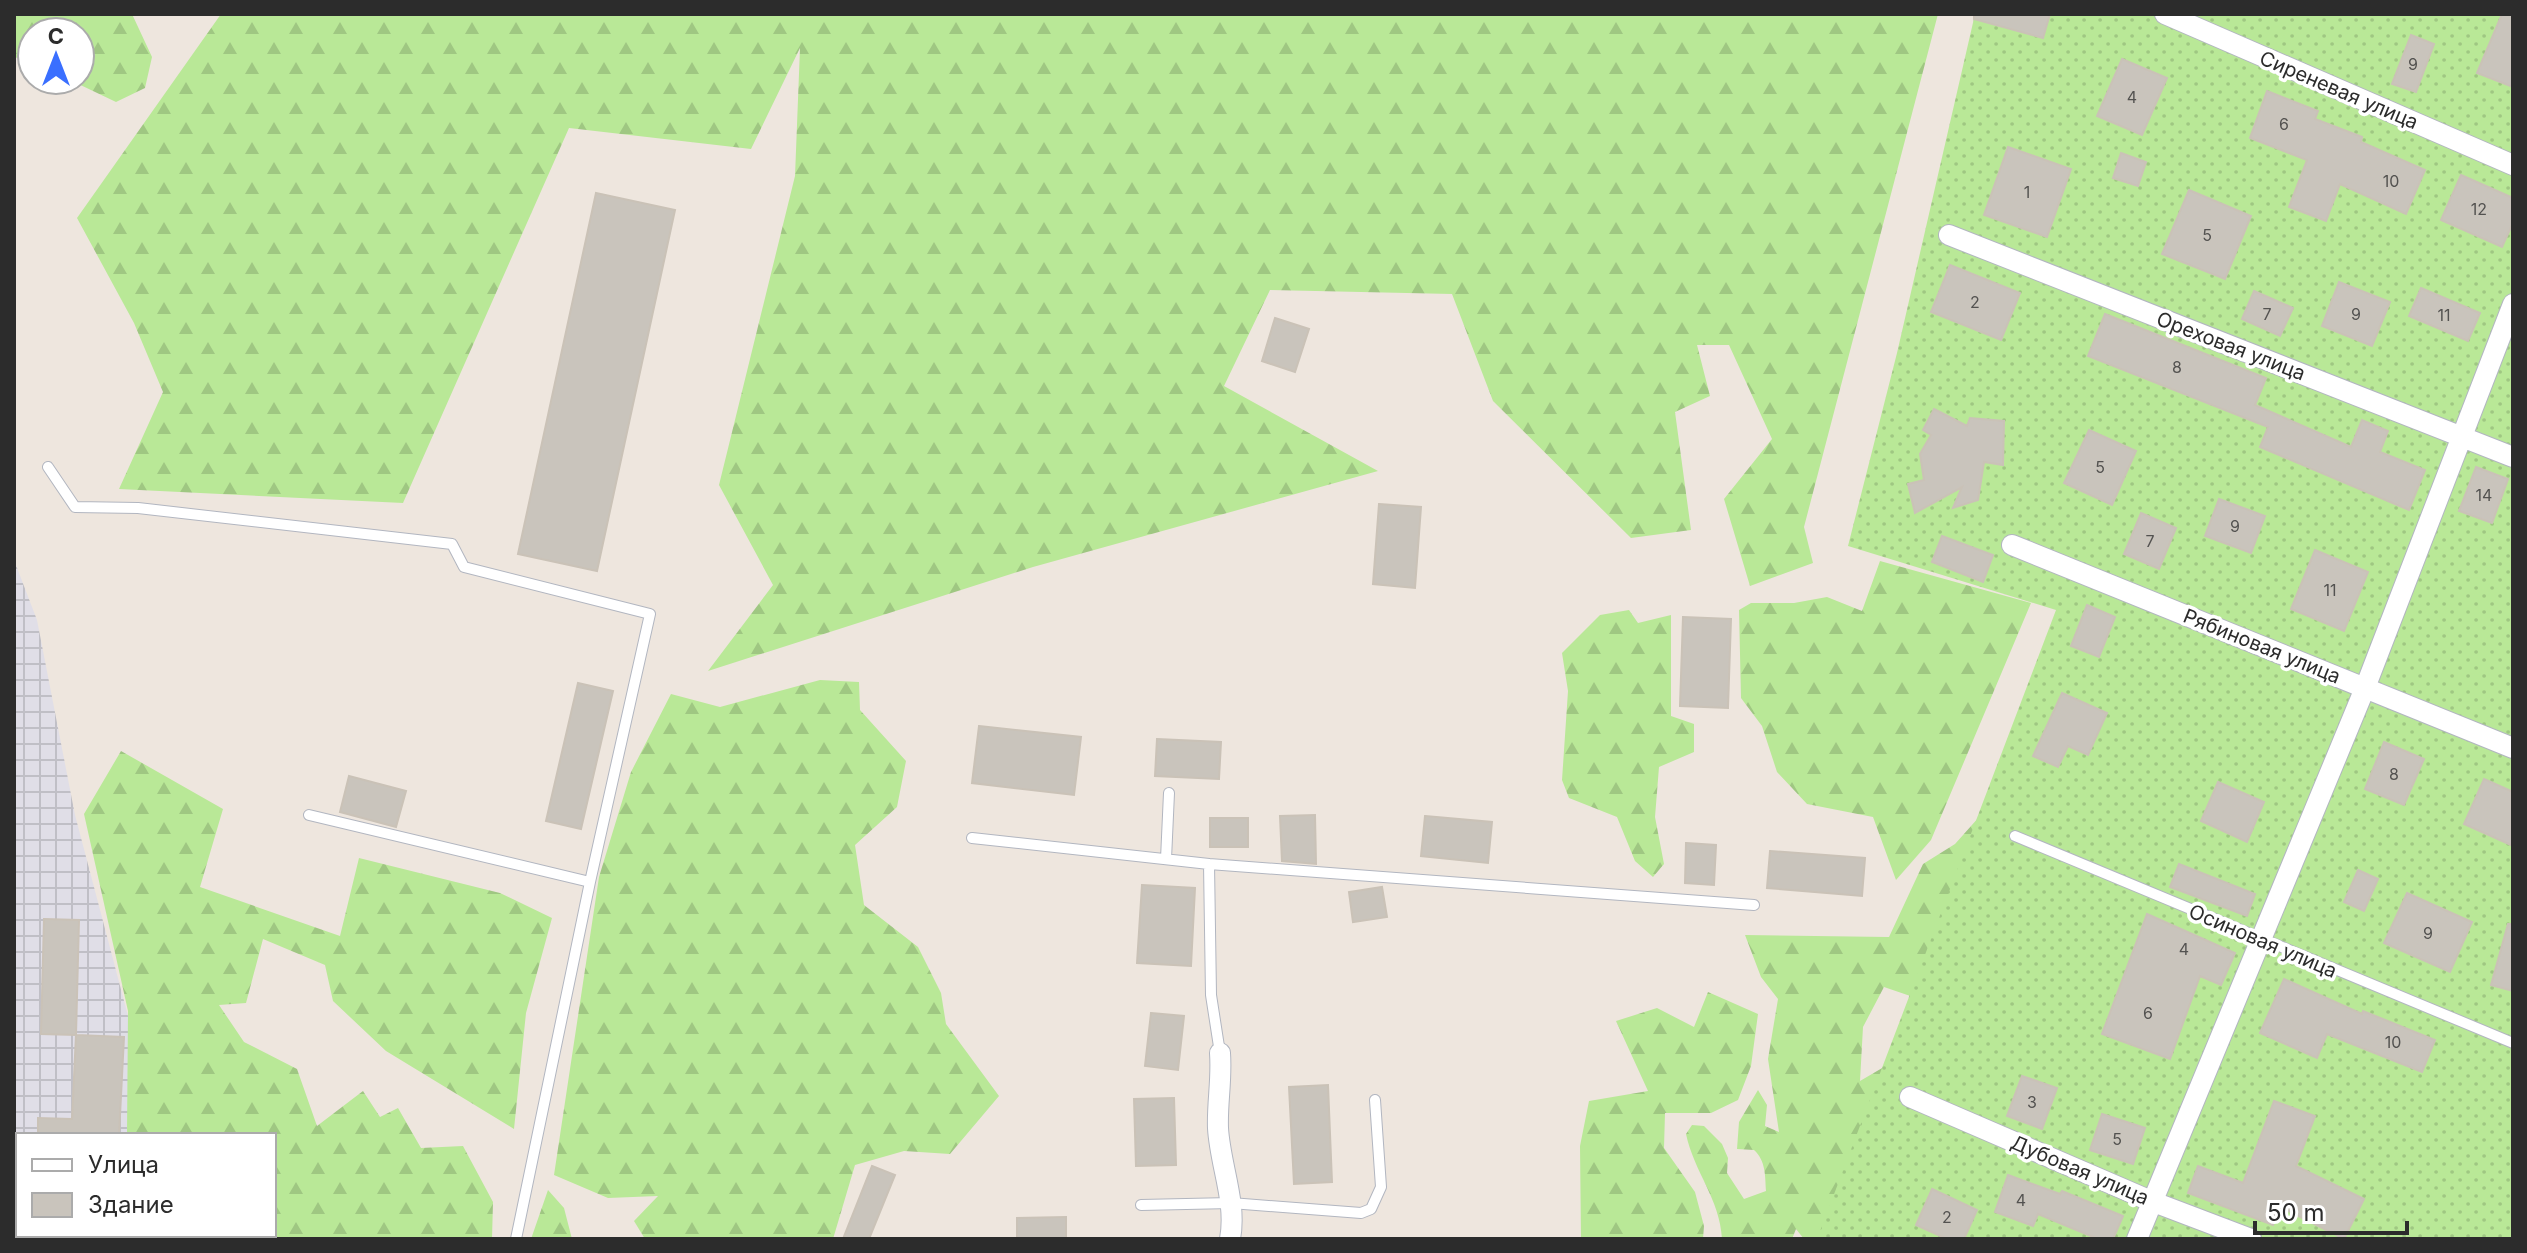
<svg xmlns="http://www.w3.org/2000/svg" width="2527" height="1253" font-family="Inter,sans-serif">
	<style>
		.industrial { fill: url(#industrial-grid) }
		.forest { fill: url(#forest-firs) }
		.garden { fill: url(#garden-dots) }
		.building { fill: #c9c4bc; stroke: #cac2b7; stroke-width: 2 }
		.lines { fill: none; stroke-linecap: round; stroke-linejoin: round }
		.lane-casing { stroke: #b2b6c0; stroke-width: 12 }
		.street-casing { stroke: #b2b6c0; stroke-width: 22 }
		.lane { stroke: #fff; stroke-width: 10 }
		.street { stroke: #fff; stroke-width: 20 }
		.labels { text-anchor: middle; stroke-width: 7; stroke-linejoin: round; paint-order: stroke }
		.number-label { font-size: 16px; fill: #535250 }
		.street-label { font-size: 20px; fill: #2c2c2c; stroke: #fff }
	</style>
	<defs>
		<pattern id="industrial-grid" width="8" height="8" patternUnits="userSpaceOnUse" patternTransform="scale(2)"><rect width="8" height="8" fill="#e0dee7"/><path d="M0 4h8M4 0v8" fill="none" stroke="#c0bfc6"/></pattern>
		<pattern id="forest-firs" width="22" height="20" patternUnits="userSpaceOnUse" patternTransform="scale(2)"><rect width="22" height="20" fill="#b9e897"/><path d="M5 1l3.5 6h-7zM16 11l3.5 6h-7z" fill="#9fc782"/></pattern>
		<pattern id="garden-dots" width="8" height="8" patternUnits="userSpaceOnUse" patternTransform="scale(2)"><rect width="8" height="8" fill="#b9e897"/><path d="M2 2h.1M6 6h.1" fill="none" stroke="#9fc782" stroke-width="1.8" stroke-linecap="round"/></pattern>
	</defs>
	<rect width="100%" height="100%" fill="#eee6de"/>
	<path class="industrial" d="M14,560L37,620L75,815L133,1035L127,1135H18V1235H122L121,1239H14Z"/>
	<path class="forest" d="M14,14H132L152,57L145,88L116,102L70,80H80V32H32V62L14,57Z
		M221,14H1938L1804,527L1813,563L1750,586L1724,499L1772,439L1729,345H1697L1710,396L1675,412L1691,530L1631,538L1493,401L1452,294L1270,290L1224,386L1378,471L1033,567L708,671L773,585L719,485L795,176L800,48L751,149L569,128L403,503L119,489L163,392L134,323L77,218Z
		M1880,561L2031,603L1931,840L1896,880L1873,817L1807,804L1777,772L1762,726L1741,698L1739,610L1751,603H1794L1827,597L1862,611Z
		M1629,610L1638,623L1671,615V716L1694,724V752L1659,767L1655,817L1664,864L1653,877L1635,861L1617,817L1569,798L1562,780L1568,691L1562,653L1600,615Z
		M820,680L859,682L860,710L906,761L897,807L855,845L864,905L918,947L941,993L946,1024L999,1096L950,1154L904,1151L855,1165L833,1239H645L634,1221L658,1196L608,1198L554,1175L599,877L631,772L671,694L720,707Z
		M121,751L223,809L200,887L340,936L359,858L500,893L552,918L526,1013L514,1129L386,1051L333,1001L325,965L263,939L246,1003L219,1005L244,1042L297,1069L317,1126L363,1091L380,1117L398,1108L421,1148L463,1146L493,1202L492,1239H120L121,1235H274V1135H127L128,1011L84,814Z
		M1996,798L1922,1000L1884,987L1863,1027L1860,1081L1889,1064L1841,1239H1804L1796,1229L1792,1239H1722C1720,1199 1694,1172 1686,1134L1692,1125L1704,1126L1722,1144L1728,1158L1727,1173L1744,1199L1766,1191C1765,1176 1766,1161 1754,1150L1737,1149L1739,1122L1758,1090L1767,1105L1765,1126L1779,1132L1768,1059L1778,999L1761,977L1745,935L1889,937L1923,864L1955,844Z
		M1708,992L1758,1014L1751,1066L1738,1100L1711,1113H1665L1664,1148L1695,1192L1704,1226L1703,1239H1581L1580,1146L1589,1101L1648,1091L1616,1021L1657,1008L1694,1027Z
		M548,1190L564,1208L572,1239H531Z"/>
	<path class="garden" d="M1975,14H2513V1239H1817L2056,610L1848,546L1897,353Z"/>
	<path class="building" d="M1974,14H2050L2043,38L1974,19Z
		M2502,14H2513V87L2477,73Z
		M2411,35L2434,44L2416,92L2392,84Z
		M2122,59L2167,78L2142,135L2097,116Z
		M2267,91L2318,111L2315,119L2362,137L2361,142L2425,170L2406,214L2340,184L2326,221L2289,207L2307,160L2250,138Z
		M2008,147L2071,169L2047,237L1984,215Z
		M2121,153L2146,162L2138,186L2113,178Z
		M2461,175L2513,198V223L2502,247L2441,220Z
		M2189,190L2251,216L2225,279L2162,254Z
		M596,193L675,210L597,571L518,554Z
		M1950,265L2020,293L2001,340L1931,312Z
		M2339,282L2390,302L2372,346L2322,326Z
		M2421,288L2480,313L2468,341L2409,316Z
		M2254,291L2293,308L2280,336L2242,319Z
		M2105,314L2266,378L2255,405L2351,447L2362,420L2388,431L2380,452L2425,470L2409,510L2260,447L2268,427L2088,356Z
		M1275,318L1309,329L1295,372L1262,361Z
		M1934,409L1967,426L1970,418L2004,421L2003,465L1984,462L1978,500L1953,508L1962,487L1915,513L1908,484L1924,480L1920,454L1931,435L1923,430Z
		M2089,430L2136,451L2112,505L2064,483Z
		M2476,467L2508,479L2492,523L2459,511Z
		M2219,499L2265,516L2251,553L2205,536Z
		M1379,504L1421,507L1415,588L1373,584Z
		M2141,513L2176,528L2159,569L2124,554Z
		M1942,536L1993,555L1983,582L1932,562Z
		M2315,550L2368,572L2344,631L2291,609Z
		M2087,605L2115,617L2099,657L2071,646Z
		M1683,617L1731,619L1728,708L1680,706Z
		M578,683L613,691L581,829L546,821Z
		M2062,693L2107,713L2088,755L2068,746L2058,767L2033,756Z
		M979,726L1081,737L1074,795L972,783Z
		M1157,739L1221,742L1219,779L1155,776Z
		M2384,742L2424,759L2404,805L2365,789Z
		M349,776L406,791L396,827L340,812Z
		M2484,779L2513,792V846L2464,824Z
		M2218,782L2264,802L2247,842L2201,821Z
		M1315,815L1316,864L1282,861L1280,816Z
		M1425,816L1492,822L1488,863L1421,856Z
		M1210,818H1248V847H1210Z
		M1686,843L1716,845L1714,885L1685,883Z
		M1770,851L1865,858L1862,896L1767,888Z
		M2179,864L2255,894L2247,916L2170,887Z
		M2358,870L2378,879L2364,911L2344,902Z
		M1142,885L1195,888L1191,966L1137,963Z
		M1382,887L1387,917L1353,922L1349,892Z
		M2407,893L2472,922L2450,972L2384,943Z
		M2147,914L2235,953L2221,985L2200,976L2170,1059L2102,1034Z
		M44,919L79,920L76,1035L41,1034Z
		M2508,924H2513V991L2491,985Z
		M2284,979L2362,1014L2363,1011L2435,1040L2422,1072L2327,1034L2317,1058L2260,1033Z
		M1151,1013L1184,1016L1178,1070L1145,1066Z
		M76,1035L124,1037L119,1135H38V1118L72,1119Z
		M2022,1076L2057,1088L2042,1129L2007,1116Z
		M1328,1085L1332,1182L1294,1184L1289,1087Z
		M1174,1098L1176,1165L1136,1166L1134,1099Z
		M2274,1101L2315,1116L2296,1166L2364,1199L2344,1239L2280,1207L2273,1225L2188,1193L2198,1166L2243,1183Z
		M2102,1114L2145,1128L2133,1164L2090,1150Z
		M872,1166L895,1175L869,1239H843Z
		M2008,1175L2060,1194L2062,1191L2123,1216L2113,1239H2098L2038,1214L2033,1226L1995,1212Z
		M1932,1189L1977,1210L1964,1239H1947L1916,1225Z
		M1066,1217V1239H1017V1218Z"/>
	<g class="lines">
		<defs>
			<path id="lane" d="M48,467L75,507L138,508L452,544L464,567L650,614L590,882L516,1239
				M309,815L590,882
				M2015,836L2513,1043
				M972,838L1209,864
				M1166,859L1169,793
				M1220,1053L1211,995L1209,864L1754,905
				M1141,1205L1231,1203L1361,1213L1371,1209L1381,1187L1375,1100"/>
			<path id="street" d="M2165,14L2513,165
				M1949,235L2513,457
				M2012,545L2513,748
				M1220,1053C1222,1080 1217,1103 1218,1128C1220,1165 1237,1202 1230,1239
				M1910,1097L2151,1201L2251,1239
				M2137,1239L2365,688L2513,304"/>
		</defs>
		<use href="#lane" class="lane-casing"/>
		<use href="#street" class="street-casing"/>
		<use href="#lane" class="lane"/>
		<use href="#street" class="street"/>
	</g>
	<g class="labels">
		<g class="number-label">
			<text x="2413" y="70">9</text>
			<text x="2132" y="103">4</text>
			<text x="2284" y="130">6</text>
			<text x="2391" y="187">10</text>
			<text x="2027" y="198">1</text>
			<text x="2479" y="215">12</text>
			<text x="2207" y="241">5</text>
			<text x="1975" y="308">2</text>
			<text x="2267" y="320">7</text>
			<text x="2356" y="320">9</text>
			<text x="2444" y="321">11</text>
			<text x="2177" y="373">8</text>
			<text x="2100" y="473">5</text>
			<text x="2484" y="501">14</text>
			<text x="2235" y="532">9</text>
			<text x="2150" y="547">7</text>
			<text x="2330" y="596">11</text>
			<text x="2394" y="780">8</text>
			<text x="2428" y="939">9</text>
			<text x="2184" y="955">4</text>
			<text x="2148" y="1019">6</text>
			<text x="2393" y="1048">10</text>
			<text x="2032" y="1108">3</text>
			<text x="2117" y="1145">5</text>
			<text x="2021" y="1206">4</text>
			<text x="1947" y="1223">2</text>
		</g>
		<g class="street-label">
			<text transform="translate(2339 90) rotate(23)" y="7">Сиреневая улица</text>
			<text transform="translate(2231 346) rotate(21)" y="7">Ореховая улица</text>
			<text transform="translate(2262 646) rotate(22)" y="7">Рябиновая улица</text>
			<text transform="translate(2263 941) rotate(23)" y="7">Осиновая улица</text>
			<text transform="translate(2080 1170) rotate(23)" y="7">Дубовая улица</text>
		</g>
	</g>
	<rect width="2527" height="1253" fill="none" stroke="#2c2c2c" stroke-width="32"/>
	<rect x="16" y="1133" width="260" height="104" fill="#ffffff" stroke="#ababab" stroke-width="2"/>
	<rect x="32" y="1159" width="40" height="12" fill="#ffffff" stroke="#ababab" stroke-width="2"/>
	<text x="88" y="1173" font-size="24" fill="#2c2c2c">Улица</text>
	<rect x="32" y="1193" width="40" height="24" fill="#c9c4bc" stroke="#ababab" stroke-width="2"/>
	<text x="88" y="1213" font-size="24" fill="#2c2c2c">Здание</text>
	<g transform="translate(56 56)"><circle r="38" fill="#ffffff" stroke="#ababab" stroke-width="2"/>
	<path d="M0-6L14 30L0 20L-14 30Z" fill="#3a6fff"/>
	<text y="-12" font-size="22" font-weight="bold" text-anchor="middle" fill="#2c2c2c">С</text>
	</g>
	<path d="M2255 1221v12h152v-12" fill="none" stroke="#2c2c2c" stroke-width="4"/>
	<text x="2267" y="1221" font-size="24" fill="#2c2c2c" stroke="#ffffff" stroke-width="6" paint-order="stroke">50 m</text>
</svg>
